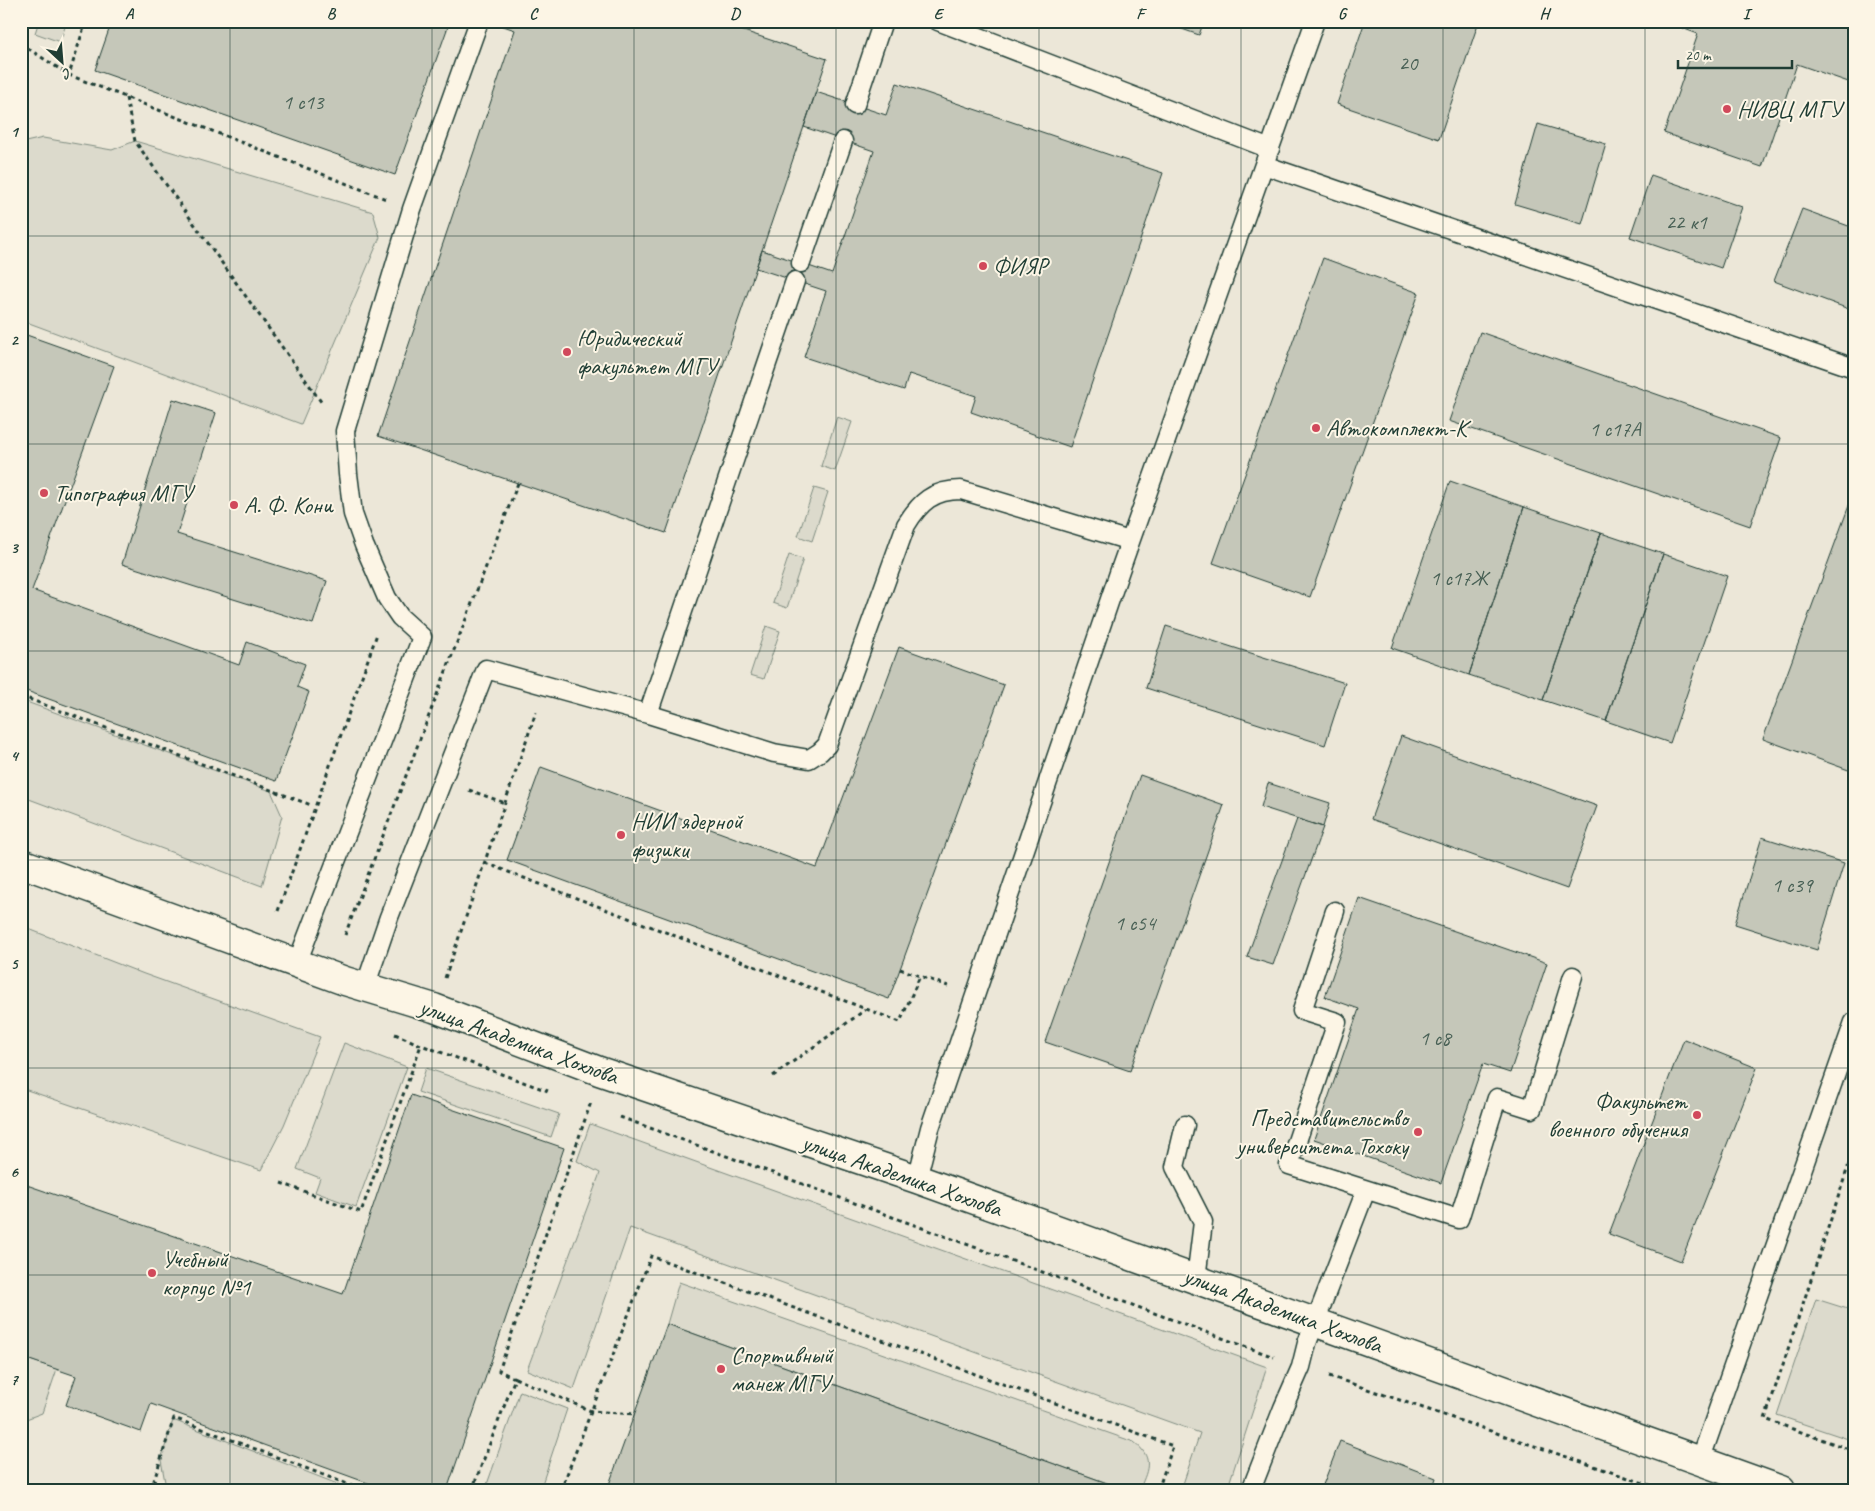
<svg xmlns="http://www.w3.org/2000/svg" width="1875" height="1511" font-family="Caveat,sans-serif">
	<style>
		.built { fill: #ece7d8 }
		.green { fill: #dcdacc; stroke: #7e8c80 }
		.building { fill: #c5c7b9; stroke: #1f3d34 }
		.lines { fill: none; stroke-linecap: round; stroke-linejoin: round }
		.lane-casing { stroke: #1f3d34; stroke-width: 21 }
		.street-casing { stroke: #1f3d34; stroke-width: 31 }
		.path { stroke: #1f3d34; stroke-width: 3; stroke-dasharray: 4 4; stroke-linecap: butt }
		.lane { stroke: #fcf5e5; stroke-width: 18 }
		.street { stroke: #fcf5e5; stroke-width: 28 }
		.grid { fill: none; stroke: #1f3d34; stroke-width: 1; stroke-opacity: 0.55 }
		.poi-dot { fill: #d1495b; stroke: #fcf5e5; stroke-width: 2 }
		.labels { text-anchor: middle; stroke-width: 4; stroke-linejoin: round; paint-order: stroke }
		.number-label { font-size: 21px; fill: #486055 }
		.poi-label { font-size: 24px; fill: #1f3d34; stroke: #fcf5e5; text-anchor: start }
		.street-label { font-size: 24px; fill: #1f3d34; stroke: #fcf5e5 }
		.neatline { fill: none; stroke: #1f3d34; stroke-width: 2 }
		.grid-label { font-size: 16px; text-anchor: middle; font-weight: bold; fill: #1f3d34 }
	</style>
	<rect width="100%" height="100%" fill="#fcf5e5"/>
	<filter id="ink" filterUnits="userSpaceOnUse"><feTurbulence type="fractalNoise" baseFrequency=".02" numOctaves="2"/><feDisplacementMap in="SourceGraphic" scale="10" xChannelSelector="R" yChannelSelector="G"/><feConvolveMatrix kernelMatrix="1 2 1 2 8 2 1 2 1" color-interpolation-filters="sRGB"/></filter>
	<g filter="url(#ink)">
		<path class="built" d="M21,21H1854V1490H21Z"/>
		<path class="green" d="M39,21H67L60,42L35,33Z
			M43,138L112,150L135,141L373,212L380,237L301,424L21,320V143Z
			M837,417L852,422L835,471L821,466Z
			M814,488L828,492L812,541L798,536Z
			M789,555L803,559L787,608L773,603Z
			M766,626L780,631L764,679L750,675Z
			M21,700L271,791L282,816L262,886L21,796Z
			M21,926L144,974L320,1037L284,1125L261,1170L21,1088Z
			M344,1043L407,1067L356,1207L315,1192L320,1178L297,1169Z
			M426,1068L559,1114L551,1137L418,1092Z
			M590,1124L1267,1367L1227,1490H1181L1200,1433L630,1228L574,1389L527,1370L600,1173L577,1161Z
			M679,1282L1134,1442C1153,1457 1149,1468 1140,1488L1107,1483L667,1324Z
			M1816,1299L1854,1311V1441L1777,1415Z
			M21,1357L57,1369L42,1413L21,1421Z
			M520,1391L567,1409L540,1490H485Z
			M173,1420L353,1490H184L165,1482L161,1460Z"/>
		<path class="building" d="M112,21H450L395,175L95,70Z
			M489,21H714L827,59L666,533L378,436L515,30Z
			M1159,21H1204L1199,35Z
			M1365,21H1479L1439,139L1337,104Z
			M1663,21H1854V84L1797,64L1762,167L1664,133L1698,34Z
			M897,83L1163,173L1070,447L971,412L976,396L909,374L904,390L804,357L826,291L756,268L762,250L832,274L874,151L804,127L816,92L886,115Z
			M1538,124L1606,144L1582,224L1515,204Z
			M1651,175L1742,207L1721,268L1630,237Z
			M1802,209L1854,228V311L1774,281Z
			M1323,258L1419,293L1310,597L1213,563Z
			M1480,332L1781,438L1750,526L1449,421Z
			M21,333L114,366L32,590L239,665L247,642L305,664L297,687L309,692L276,781L21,689Z
			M173,399L216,413L177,534L327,581L313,624L122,564Z
			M1450,481L1524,507L1469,675L1392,648Z
			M1854,492V772L1763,739Z
			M1524,507L1601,533L1543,700L1469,675Z
			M1601,533L1663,554L1606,721L1543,700Z
			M1663,554L1727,576L1670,743L1606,721Z
			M1166,626L1345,683L1325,745L1146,688Z
			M899,647L1004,685L889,999L507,860L541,767L817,868Z
			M1401,736L1597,806L1567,889L1371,819Z
			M1140,775L1224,805L1130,1071L1045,1042Z
			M1268,783L1330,803L1323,827L1261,807Z
			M1297,819L1323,827L1273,965L1247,957Z
			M1762,837L1844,863L1817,950L1735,924Z
			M1359,898L1547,963L1510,1073L1483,1064L1441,1183L1314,1139L1359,1009L1325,997Z
			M1684,1039L1757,1068L1681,1261L1609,1234Z
			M411,1095L564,1148L447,1490H387L151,1404L141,1432L66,1405L76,1376L21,1357V1183L343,1294Z
			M667,1324L1107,1483L1105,1490H607Z
			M1340,1441L1436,1478L1432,1490H1321Z"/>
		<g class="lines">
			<defs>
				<path id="lane" d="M938,21L1270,149
					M855,105L883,21
					M1264,165L1854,368
					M801,263L843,141
					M648,714L795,281
					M1335,911L1302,1011L1337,1022L1289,1165L1459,1219L1497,1098L1532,1109L1573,976
					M297,963L422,637L400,617L387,598L364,545L353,514L348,474L345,431L412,209L479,21
					M365,987L389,917L486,669L648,714L774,753L809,759L820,752L827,745L906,525C920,502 933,490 961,490L1130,541
					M1185,1125L1175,1167L1203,1222L1196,1279
					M917,1179L930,1128L1120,570L1315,21
					M1700,1461L1854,1022
					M1251,1490L1283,1408L1301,1367L1307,1343L1366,1190"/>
				<path id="street" d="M21,863L345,981L434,1008L599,1071L917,1179L1781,1490"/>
			</defs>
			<use href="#lane" class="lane-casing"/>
			<use href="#street" class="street-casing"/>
			<path class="path" d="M86,21L69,75L386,199
				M21,44L69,75
				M126,98L135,141L322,403
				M21,696L311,805
				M469,790L505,803
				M485,863L900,1022L920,976
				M278,911L377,634
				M345,935L518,483
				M900,969L948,986
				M445,978L536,712
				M395,1034L421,1045L548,1091
				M773,1076L865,1010
				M620,1117L1274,1357
				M1854,1149L1765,1419L1854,1451
				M281,1183L361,1212L421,1045
				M1329,1376L1664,1490
				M515,1378L591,1411L635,1414
				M151,1490L174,1418L363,1490
				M472,1490L515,1378L499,1371L591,1102
				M561,1490L651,1256L1173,1446L1158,1490"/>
			<use href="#lane" class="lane"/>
			<use href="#street" class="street"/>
		</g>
	</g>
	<path class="grid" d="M230,21V1490M432,21V1490M634,21V1490M836,21V1490M1039,21V1490M1241,21V1490M1443,21V1490M1645,21V1490M21,236H1854M21,444H1854M21,651H1854M21,860H1854M21,1068H1854M21,1275H1854"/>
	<g class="poi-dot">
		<circle cx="1727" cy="109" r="5"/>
		<circle cx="983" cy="266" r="5"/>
		<circle cx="567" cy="352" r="5"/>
		<circle cx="1316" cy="428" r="5"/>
		<circle cx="44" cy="493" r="5"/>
		<circle cx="234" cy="505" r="5"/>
		<circle cx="621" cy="835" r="5"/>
		<circle cx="1697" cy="1115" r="5"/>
		<circle cx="1418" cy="1132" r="5"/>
		<circle cx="152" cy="1273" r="5"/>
		<circle cx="721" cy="1369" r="5"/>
	</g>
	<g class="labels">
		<g class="number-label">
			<text x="1408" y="70">20</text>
			<text x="303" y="109">1 с13</text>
			<text x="1686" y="229">22 к1</text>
			<text x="1615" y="436">1 с17А</text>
			<text x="1459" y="585">1 с17Ж</text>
			<text x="1792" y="892">1 с39</text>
			<text x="1135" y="930">1 с54</text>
			<text x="1435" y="1045">1 с8</text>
		</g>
		<g class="poi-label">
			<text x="1737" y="117">НИВЦ МГУ</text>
			<text x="993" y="274">ФИЯР</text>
			<text x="577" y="346">Юридический<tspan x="577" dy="28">факультет МГУ</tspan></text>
			<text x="1326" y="436">Автокомплект-К</text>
			<text x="54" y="501">Типография МГУ</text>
			<text x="244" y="513">А. Ф. Кони</text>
			<text x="631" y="829">НИИ ядерной<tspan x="631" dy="28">физики</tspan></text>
			<text x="1687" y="1109" text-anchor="end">Факультет<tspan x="1687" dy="28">военного обучения</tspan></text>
			<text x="1408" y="1126" text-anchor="end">Представительство<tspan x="1408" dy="28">университета Тохоку</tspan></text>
			<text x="162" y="1267">Учебный<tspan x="162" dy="28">корпус №1</tspan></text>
			<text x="731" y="1363">Спортивный<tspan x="731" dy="28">манеж МГУ</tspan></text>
		</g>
		<g class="street-label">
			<text transform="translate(519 1041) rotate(20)" y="8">улица Академика Хохлова</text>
			<text transform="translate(902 1175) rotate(19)" y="8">улица Академика Хохлова</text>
			<text transform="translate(1283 1310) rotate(20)" y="8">улица Академика Хохлова</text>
		</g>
	</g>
	<rect width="1875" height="1511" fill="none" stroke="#fcf5e5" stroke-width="55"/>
	<g transform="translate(62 62) rotate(154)" stroke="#fcf5e5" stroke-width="4" paint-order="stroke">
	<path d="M0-4L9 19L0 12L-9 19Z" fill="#1f3d34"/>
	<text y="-8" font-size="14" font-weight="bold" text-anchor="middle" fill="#1f3d34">С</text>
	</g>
	<path d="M1678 60v8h114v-8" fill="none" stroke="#1f3d34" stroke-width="2.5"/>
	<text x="1685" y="60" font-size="15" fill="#1f3d34" stroke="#fcf5e5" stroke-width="4" paint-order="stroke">20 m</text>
	<rect x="28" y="28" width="1820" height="1456" class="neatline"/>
	<g class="grid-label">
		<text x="129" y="19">A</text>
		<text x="331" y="19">B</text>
		<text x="533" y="19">C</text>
		<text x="735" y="19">D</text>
		<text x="938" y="19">E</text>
		<text x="1140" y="19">F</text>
		<text x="1342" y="19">G</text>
		<text x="1544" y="19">H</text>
		<text x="1746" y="19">I</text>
		<text x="14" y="137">1</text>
		<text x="14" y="345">2</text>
		<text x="14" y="553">3</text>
		<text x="14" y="761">4</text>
		<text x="14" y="969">5</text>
		<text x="14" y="1177">6</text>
		<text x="14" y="1385">7</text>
	</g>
</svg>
